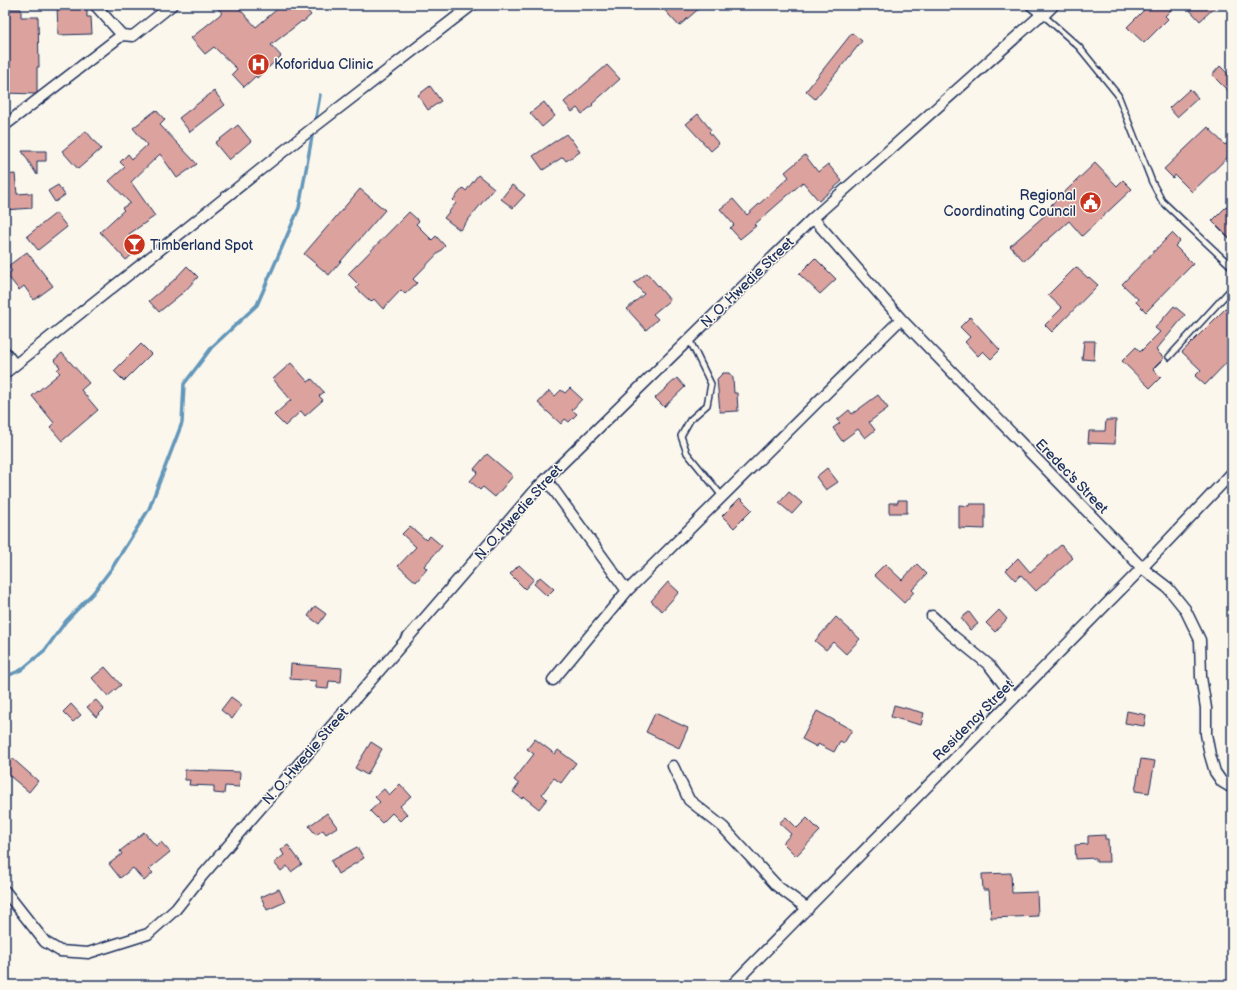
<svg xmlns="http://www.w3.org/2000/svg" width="1237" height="990" font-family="'Balsamiq Sans',sans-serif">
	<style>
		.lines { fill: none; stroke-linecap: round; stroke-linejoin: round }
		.stream { stroke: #6497ba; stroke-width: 3.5 }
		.building { fill: #dca29e; stroke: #1b2f5e }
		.lane-casing { stroke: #1b2f5e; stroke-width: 8 }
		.street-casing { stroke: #1b2f5e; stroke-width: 13 }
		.secondary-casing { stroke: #1b2f5e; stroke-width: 17 }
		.lane { stroke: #fbf7ec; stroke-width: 5 }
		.street { stroke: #fbf7ec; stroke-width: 10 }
		.secondary { stroke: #fbf7ec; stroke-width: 14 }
		.labels { text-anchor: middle; stroke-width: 3; stroke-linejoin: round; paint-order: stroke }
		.poi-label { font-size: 14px; fill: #1b2f5e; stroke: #fbf7ec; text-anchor: start }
		.street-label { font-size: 14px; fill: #1b2f5e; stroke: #fbf7ec }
	</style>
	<rect width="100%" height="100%" fill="#fbf7ec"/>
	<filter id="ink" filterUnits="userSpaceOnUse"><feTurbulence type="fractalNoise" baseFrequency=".025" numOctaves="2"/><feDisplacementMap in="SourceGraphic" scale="8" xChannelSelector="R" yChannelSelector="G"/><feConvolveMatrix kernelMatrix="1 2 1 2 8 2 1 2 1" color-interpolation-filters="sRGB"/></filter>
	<g filter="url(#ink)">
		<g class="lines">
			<path class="stream" d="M315,123L320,95
				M5,677L21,670L45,650L66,621L93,593L112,568L149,509L182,423L184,384L212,347L257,305L299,208L313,131"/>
		</g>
		<path class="building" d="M57,5H83V7H87V17H91L92,34L58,35Z
			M215,5H236L256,27L282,5H303L311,15L303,22L302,21L271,45L281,56L257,78L256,76L244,87L232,74L237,69L214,47L205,54L191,38L222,13Z
			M660,5H703L679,26Z
			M1149,5H1176L1165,16L1168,19L1144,43L1127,27Z
			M1185,5H1217L1200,21Z
			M5,9H21V17H38L39,67H37V93L35,94L5,93Z
			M852,33L862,41L815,99L806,91Z
			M607,65L620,79L592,104L593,105L582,114L577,108L572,112L564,102Z
			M1220,66L1232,78V95L1212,75Z
			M430,86L441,101L428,110L418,95Z
			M1190,89L1198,98L1177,117L1169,108Z
			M214,91L225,105L190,132L179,118Z
			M544,102L555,116L542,127L530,113Z
			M156,110L165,120L160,125L197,164L177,178L160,154L131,182L155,216L129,234L141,247L126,260L100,232L124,210L122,208L130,203L109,181L125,167L120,162L128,154L132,159L147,145L133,128Z
			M698,114L711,130L709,132L719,144L711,151L686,124Z
			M238,125L251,141L229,160L215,143Z
			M1208,127L1225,145L1232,139V153L1192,192L1175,175L1173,178L1164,169Z
			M86,131L101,149L78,169L62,151Z
			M566,134L570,139H571L580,152L566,161L563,157L543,170L533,156Z
			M22,151H46V161H37V175Z
			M805,155L818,172L828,164L842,181L819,201L803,182L754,225L756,226L740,239L730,228L734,225L720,209L733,199L747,215L789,177L785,172Z
			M1095,163L1117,186L1123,180L1132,189L1082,236L1069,221L1024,261L1010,246L1053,208L1051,205Z
			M15,174L17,194L32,193V208L5,210V175Z
			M478,175L494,188L460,230L444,218L456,203L453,200L463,188L466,191Z
			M58,185L65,195L55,202L48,191Z
			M512,185L525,195L513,208L501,199Z
			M360,189L385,210L329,275L304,254Z
			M1232,201V241L1212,221Z
			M409,212L419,221L416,224L432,240L436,236L445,246L413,279L417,283L405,294L401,290L383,309L374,299L371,302L356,288L359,285L348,274Z
			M56,213L67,227L38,250L27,236Z
			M1172,233L1180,241L1175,246L1193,264L1146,312L1136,302L1138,299L1122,284Z
			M27,252L53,286L34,300L24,286L19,290L7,275L12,271L8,266Z
			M815,258L836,279L820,294L799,274Z
			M187,266L198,277L182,294H181L159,312L149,301L174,280Z
			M1076,267L1088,278L1089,277L1098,285L1052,332L1045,325L1062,308L1048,295Z
			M647,273L670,300L653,314L658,319L646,330L627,309L644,294L634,283Z
			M1232,302V357L1205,385L1195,376L1201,370L1182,352Z
			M1174,306L1185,315L1156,350L1164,358L1153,369L1161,377L1150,388L1122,361L1136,347L1140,352L1160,332L1155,328Z
			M970,317L1000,350L991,359L983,351L978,356L965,342L970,337L960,327Z
			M1084,341H1095L1094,360L1082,359Z
			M141,344L151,354L124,381L114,371Z
			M62,353L89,383L81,390L98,410L62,441L50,427L54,423L32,396L60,373L57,370L60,367L54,360Z
			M291,363L308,382L312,379L324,392L319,396L323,400L305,416L301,411L285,426L274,415L291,400L273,379Z
			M723,373H729L733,378L734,393H737L738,411L720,412L717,379Z
			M677,378L685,387L664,407L655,398Z
			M570,388L582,399L572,410L577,414L569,422L565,419L561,424L538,403L549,391L555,396L561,390L565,393Z
			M878,395L888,408L869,422L875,430L865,438L858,429L842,441L833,428L840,423L837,420L849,410L852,414Z
			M1106,420H1116L1115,444L1088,443L1089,431H1105Z
			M487,454L513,476L495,497L483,487L480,490L470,481L478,472L474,469Z
			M827,468L838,482L826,490L816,477Z
			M789,492L802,503L792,514L779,503Z
			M740,498L752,510L734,528L722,516Z
			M898,500H907V513H889V503H898Z
			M969,504H985V529L959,528V505L969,506Z
			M410,526L426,540L430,536L442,546L424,566L427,569L416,582L398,566L416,547L402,534Z
			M1061,545L1073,558L1036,591L1021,575L1015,580L1006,570L1018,558L1030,572Z
			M885,564L902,580L917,564L927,574L912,590L914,592L904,603L874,575Z
			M519,565L534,579L525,589L510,574Z
			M540,577L554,589L547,596L534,584Z
			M668,582L679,592L662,611L651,601Z
			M315,606L326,614L319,624L308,616Z
			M999,610L1007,619L995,632L986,623Z
			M969,612L978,624L970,630L961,618Z
			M836,617L860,639L846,654L833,642L826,650L815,641Z
			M291,664L342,668L341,682L329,681L328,689L316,688V681L290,679Z
			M105,667L121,685L108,696L92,678Z
			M231,697L242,705L232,719L221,710Z
			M96,700L104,709L96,717L87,707Z
			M71,704L81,715L73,722L63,712Z
			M894,705L924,713L921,725L891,717Z
			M817,711L852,730L844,743L840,741L834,752L818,744L817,747L802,739Z
			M1127,711L1146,715L1144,726L1125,723Z
			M655,713L688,728L679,748L646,732Z
			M535,739L555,754L558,750L576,763L561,783L554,778L542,794L547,799L539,809L524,797L522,799L513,792L519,784L514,780L534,754L527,749Z
			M371,742L382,749L367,775L355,768Z
			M12,758L38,781L29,792L5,772V766Z
			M1141,759L1155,761L1149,793L1135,791Z
			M185,770L240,772L239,787L225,786L224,794L214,793V786L189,785L190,780H185Z
			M400,784L411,796L400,806L407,814L400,821L392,813L382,823L370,811L380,802L375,797L384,789L389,795Z
			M327,813L337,827L326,834L323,830L316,835L309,826Z
			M786,817L797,828L807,818L820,831L796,856L783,843L791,834L779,823Z
			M144,832L156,846L161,842L170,852L149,869L153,873L144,881L133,868L120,878L109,864L122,854L120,851Z
			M1105,835V839H1108L1109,862H1096V858L1076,859L1075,845L1088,844V836Z
			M288,845L302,864L291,872L287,866L281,871L274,863L284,855L281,850Z
			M357,847L364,858L338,874L331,861Z
			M1011,873L1012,893L1037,892L1038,916L991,918L989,890H983L982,874Z
			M279,889L285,902L267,910L261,897Z"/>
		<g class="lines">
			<defs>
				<path id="lane" d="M1043,15L1079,47L1118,95L1152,182L1162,201L1232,267
					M689,339L711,384L707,405L690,420L681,436L687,453L722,496
					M1169,357L1232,288"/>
				<path id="street" d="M95,5L122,35L133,36L172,5
					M5,125L122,35
					M813,218L901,319L1142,568L1168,588L1185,609L1200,640L1201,677L1206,708V734L1210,755L1215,772L1222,782L1232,788
					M5,352L15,365
					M5,373L309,131L472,5
					M546,479L627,591
					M932,616L952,635L989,665L1014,698
					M553,680L627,591L901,319
					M673,766L689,800L723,827L777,886L808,909
					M5,891L45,942L60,951L88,953L148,934L176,909L202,876L538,487L813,218L1042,14L1031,5
					M732,985L1142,568L1232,473"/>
				<path id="secondary" d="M1042,14L1051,5"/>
			</defs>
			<use href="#lane" class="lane-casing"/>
			<use href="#street" class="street-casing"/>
			<use href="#secondary" class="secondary-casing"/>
			<use href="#lane" class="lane"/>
			<use href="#street" class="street"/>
			<use href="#secondary" class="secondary"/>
		</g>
	</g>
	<defs>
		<symbol id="hospital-disc" viewBox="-11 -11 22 22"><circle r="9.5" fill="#c8321e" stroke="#fbf7ec"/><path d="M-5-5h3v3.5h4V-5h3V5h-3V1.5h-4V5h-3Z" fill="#fff"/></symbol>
		<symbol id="civic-disc" viewBox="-11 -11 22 22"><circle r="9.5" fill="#c8321e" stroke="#fbf7ec"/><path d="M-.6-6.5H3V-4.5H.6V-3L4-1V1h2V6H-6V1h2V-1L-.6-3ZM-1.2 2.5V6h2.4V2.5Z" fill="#fff"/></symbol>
		<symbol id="bar-disc" viewBox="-11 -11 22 22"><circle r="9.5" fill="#c8321e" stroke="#fbf7ec"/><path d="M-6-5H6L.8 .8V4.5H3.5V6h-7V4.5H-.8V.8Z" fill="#fff"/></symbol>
	</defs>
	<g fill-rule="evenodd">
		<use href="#hospital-disc" x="246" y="52" width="25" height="25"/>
		<use href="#civic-disc" x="1078" y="190" width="25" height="25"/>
		<use href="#bar-disc" x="122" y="232" width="25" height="25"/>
	</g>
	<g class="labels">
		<g class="poi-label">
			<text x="274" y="69">Koforidua Clinic</text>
			<text x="1076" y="200" text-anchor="end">Regional<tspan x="1076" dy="16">Coordinating Council</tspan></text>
			<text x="150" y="250">Timberland Spot</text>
		</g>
		<g class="street-label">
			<text transform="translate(747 282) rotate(-44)" y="5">N. O. Hwedie Street</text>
			<text transform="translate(1072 476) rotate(46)" y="5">Eredec's Street</text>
			<text transform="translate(518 512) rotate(-48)" y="5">N. O. Hwedie Street</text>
			<text transform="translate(973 720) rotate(-45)" y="5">Residency Street</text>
			<text transform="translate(305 756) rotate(-49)" y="5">N. O. Hwedie Street</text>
		</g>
	</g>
	<rect width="1237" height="990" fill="none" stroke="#fbf7ec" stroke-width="20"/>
	<rect x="10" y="10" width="1217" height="970" fill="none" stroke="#1b2f5e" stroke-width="1.5" filter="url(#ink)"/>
</svg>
